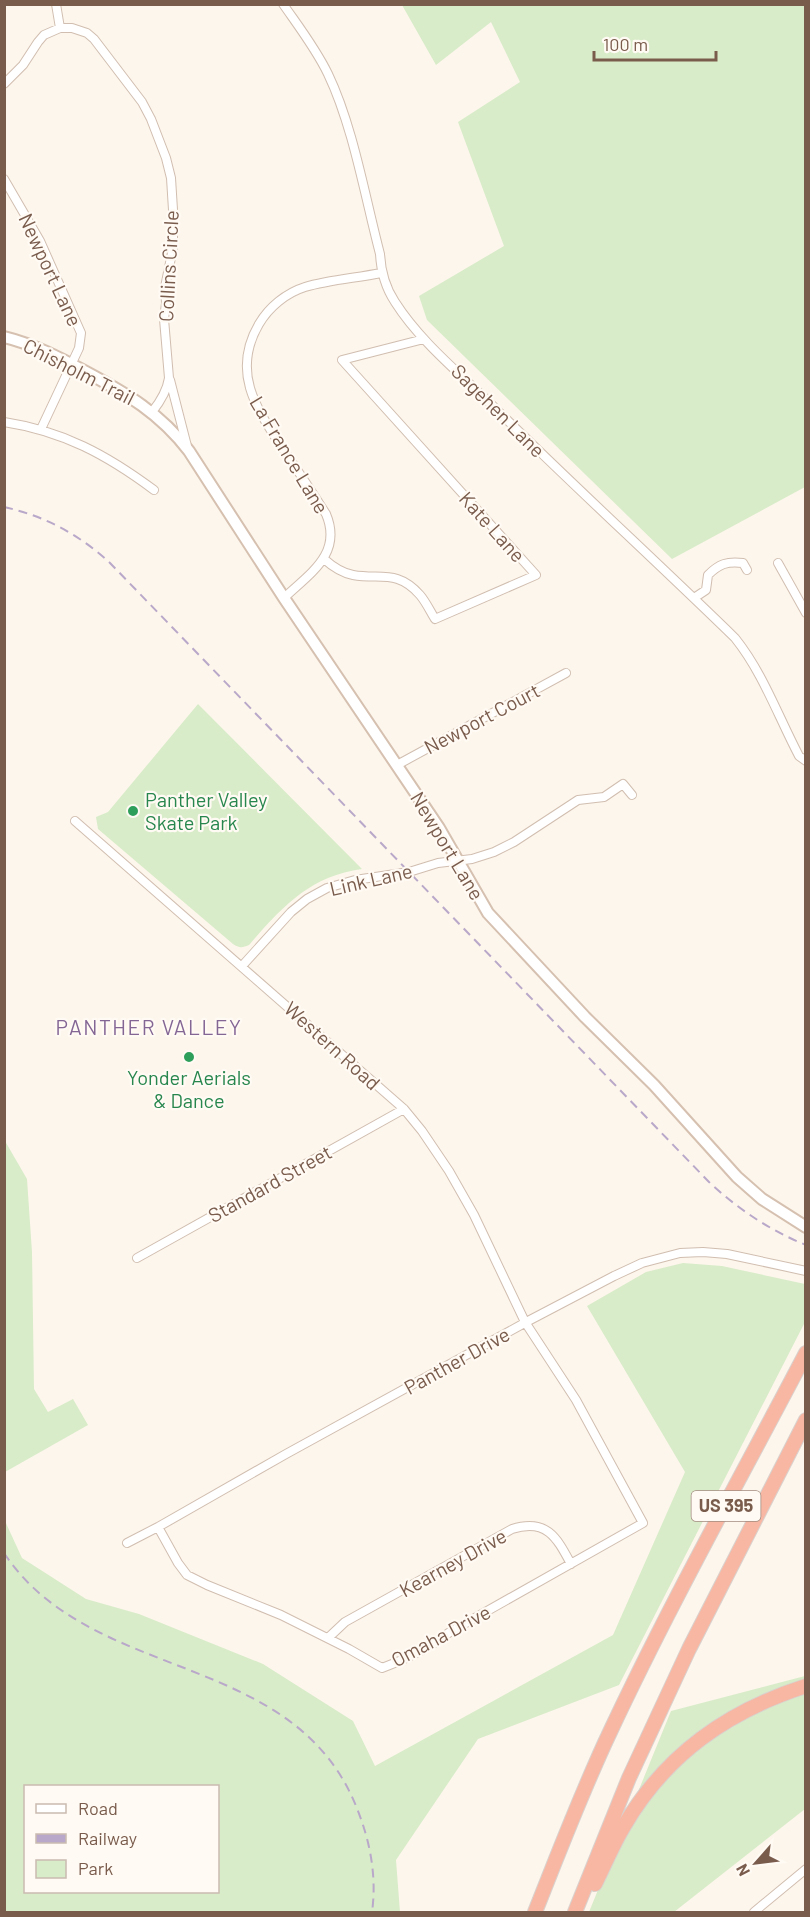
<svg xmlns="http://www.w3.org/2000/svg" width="810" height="1917" font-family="Barlow,sans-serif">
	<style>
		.green { fill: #d8ecc9; fill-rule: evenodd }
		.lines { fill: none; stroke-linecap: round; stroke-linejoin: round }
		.street-casing { stroke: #d1beb0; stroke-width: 10 }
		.secondary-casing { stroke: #d6c0b0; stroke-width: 14 }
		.highway-casing { stroke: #dad1cd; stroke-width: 16 }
		.street { stroke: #fff; stroke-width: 8 }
		.secondary { stroke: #fff; stroke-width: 10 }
		.highway { stroke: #f7b7a3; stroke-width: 14 }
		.rail { stroke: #b9a8c9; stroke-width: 2; stroke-dasharray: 9 6; stroke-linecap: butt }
		.leisure-dot { fill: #2e9e5b; stroke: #fffaf3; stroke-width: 2 }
		.labels { text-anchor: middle; stroke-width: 4.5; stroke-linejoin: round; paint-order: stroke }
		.shield { fill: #fffaf3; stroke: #a28b7f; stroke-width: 1.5 }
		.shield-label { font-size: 18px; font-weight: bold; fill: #7a5c4d }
		.street-label { font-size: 20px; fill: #7a5c4d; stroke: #fffaf3 }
		.leisure-label { font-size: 20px; fill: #27864d; stroke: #fffaf3; text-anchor: start }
		.neighbourhood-label { font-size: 21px; letter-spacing: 1.5px; fill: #846695; stroke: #fffaf3 }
	</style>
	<rect width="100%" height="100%" fill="#fdf6ec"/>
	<path class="green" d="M402,5H805V487L672,559L427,320L419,296L504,246L458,122L520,82L491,22L436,65Z
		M198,704L362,869C310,876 282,907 249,945C242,948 239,948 233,944L98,829L96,817L108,812Z
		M5,1141L27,1179L32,1252L34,1389L48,1412L73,1399L88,1425L5,1472Z
		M683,1263L722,1266L805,1284V1322L619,1685L478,1739L396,1860L400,1912H5V1521L22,1558L86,1599L139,1614L263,1664L353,1721L375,1766L613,1635L685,1472L587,1306L646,1272ZM26,1786H218V1892H26Z
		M805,1676V1809L674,1912H589L671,1711Z"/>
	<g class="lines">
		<defs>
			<path id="street" d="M56,4L60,28
				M283,4C299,27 316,49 328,74C353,126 365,197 380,254C381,272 385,287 395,302C421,343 463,376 498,411C576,488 657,562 735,638C763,673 778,716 799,756L806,761
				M4,84L23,65L38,42L44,35L60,28H72L87,33L94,39L142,102L151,119L166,158L171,178L173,210V248L165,287L166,303L164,319L169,378C167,391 160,402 152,412
				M4,179L40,241L81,333L79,348L41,429
				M170,380L188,450
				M4,422C63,431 107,455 154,490
				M324,559C333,567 342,573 353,575C380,580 397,569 420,595C426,602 430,611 435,619L536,575L342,360L424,339
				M778,563L806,613
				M284,598C309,574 343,554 326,514C312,492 298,471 283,449C256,408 231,372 259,324C269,307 286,293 305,287C329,280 356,278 381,273
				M694,598L706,590L708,575C719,564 727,561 743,563L747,570
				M397,765L566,673
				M75,821L404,1109L422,1131L449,1171L474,1215L525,1322L576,1400L643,1523L450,1632C429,1648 407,1659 382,1668L349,1649L281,1615L207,1585L187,1575L178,1563L158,1527
				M242,966L291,912L307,899L327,888L355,880L409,872L438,863L472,859L494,852L514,842L578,800L604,797L623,784L632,795
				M137,1258L404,1109
				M127,1543L158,1527L286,1454L530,1320L614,1276L642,1263L680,1253L703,1252L727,1254L806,1271
				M328,1638L345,1622L512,1529C547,1518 557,1538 571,1564
				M754,1912L806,1869"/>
			<path id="secondary" d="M4,337C33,344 60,358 86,372C127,394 160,413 189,451L284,598L439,828L488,913L585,1017L654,1085L737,1177L762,1199L806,1227"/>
			<path id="highway" d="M595,1884C605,1864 613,1844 624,1826C666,1754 728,1711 806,1686
				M535,1912C559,1852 582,1791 610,1732C670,1604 740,1479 806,1353
				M575,1912L629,1778L689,1649L806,1420"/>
		</defs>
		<use href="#street" class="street-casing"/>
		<use href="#secondary" class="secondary-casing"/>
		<use href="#highway" class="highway-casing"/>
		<use href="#street" class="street"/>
		<use href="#secondary" class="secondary"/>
		<use href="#highway" class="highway"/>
		<path class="rail" d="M4,507C45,516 80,535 110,563L709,1182C738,1209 769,1230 806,1245
			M4,1553C91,1684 292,1649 356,1806C370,1840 377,1876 372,1912"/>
	</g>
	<g class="leisure-dot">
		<circle cx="133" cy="811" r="6"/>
		<circle cx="189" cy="1057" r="6"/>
	</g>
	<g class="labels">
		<rect class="shield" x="691.5" y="1491" width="69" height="30" rx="4.5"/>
		<g class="shield-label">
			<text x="726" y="1512">US 395</text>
		</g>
		<g class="street-label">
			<text transform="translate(169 266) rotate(-87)" y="7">Collins Circle</text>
			<text transform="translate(50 270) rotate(65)" y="7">Newport Lane</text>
			<text transform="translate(79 372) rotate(27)" y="7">Chisholm Trail</text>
			<text transform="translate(498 411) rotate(45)" y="7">Sagehen Lane</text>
			<text transform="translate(289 455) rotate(59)" y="7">La France Lane</text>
			<text transform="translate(492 527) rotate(48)" y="7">Kate Lane</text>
			<text transform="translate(482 719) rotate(-28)" y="7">Newport Court</text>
			<text transform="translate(447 846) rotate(59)" y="7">Newport Lane</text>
			<text transform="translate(371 880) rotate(-13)" y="7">Link Lane</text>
			<text transform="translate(332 1046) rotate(42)" y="7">Western Road</text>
			<text transform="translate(270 1184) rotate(-29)" y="7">Standard Street</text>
			<text transform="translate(457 1361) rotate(-29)" y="7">Panther Drive</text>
			<text transform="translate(453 1563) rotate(-29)" y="7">Kearney Drive</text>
			<text transform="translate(441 1636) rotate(-28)" y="7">Omaha Drive</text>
		</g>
		<g class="leisure-label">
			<text x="145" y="807">Panther Valley<tspan x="145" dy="23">Skate Park</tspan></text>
			<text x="189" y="1085" text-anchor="middle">Yonder Aerials<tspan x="189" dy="23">&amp; Dance</tspan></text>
		</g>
		<g class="neighbourhood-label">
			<text x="149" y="1035">PANTHER VALLEY</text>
		</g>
	</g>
	<rect width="810" height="1917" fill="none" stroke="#7a5c4d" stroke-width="12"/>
	<rect x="24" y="1785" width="195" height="108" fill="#fffaf3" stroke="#cabbb1" stroke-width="1.5"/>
	<rect x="36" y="1804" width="30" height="9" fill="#ffffff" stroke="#cabbb1" stroke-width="1.5"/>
	<text x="78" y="1815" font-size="18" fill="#7a5c4d">Road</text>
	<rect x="36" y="1834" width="30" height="9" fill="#b9a8c9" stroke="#cabbb1" stroke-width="1.5"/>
	<text x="78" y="1845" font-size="18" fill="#7a5c4d">Railway</text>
	<rect x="36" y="1860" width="30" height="18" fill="#d8ecc9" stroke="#cabbb1" stroke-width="1.5"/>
	<text x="78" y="1875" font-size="18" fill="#7a5c4d">Park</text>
	<g transform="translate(756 1863) rotate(242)" stroke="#fffaf3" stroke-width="4.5" paint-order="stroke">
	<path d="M0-4.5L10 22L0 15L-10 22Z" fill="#7a5c4d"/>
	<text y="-9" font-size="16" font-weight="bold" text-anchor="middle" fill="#7a5c4d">N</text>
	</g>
	<path d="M594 51v9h122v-9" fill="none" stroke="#7a5c4d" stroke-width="3"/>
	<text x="603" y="51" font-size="18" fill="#7a5c4d" stroke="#fffaf3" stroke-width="4.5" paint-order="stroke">100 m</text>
</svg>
